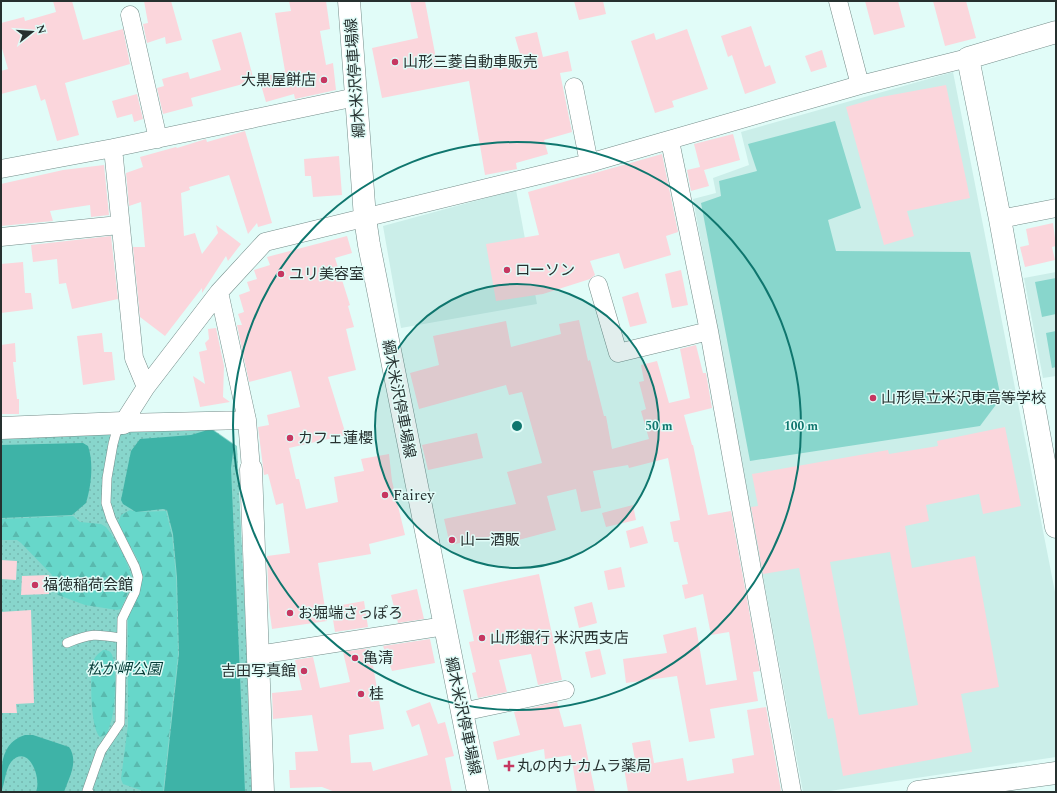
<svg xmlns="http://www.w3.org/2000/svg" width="1057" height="793" font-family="Spectral,'Noto Sans JP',serif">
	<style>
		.built { fill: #cbeee9 }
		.green { fill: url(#green-dots) }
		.forest { fill: url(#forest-firs) }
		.pitch { fill: #88d6cc }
		.water { fill: #3eb3a7 }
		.building { fill: #fbd6dc; fill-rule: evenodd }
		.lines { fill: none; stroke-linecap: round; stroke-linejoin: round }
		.lane-casing { stroke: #758d8a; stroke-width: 10 }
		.street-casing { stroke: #758d8a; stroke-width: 19 }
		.secondary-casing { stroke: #758d8a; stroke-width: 23 }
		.lane { stroke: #fff; stroke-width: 9 }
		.street { stroke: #fff; stroke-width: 18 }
		.secondary { stroke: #fff; stroke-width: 22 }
		.ring { fill: none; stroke: #0f766e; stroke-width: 2 }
		.poi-dot { fill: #c63761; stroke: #e1fcf8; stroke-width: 1.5 }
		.labels { text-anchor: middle; stroke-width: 3; stroke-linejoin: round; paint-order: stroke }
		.poi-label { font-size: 15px; fill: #26302f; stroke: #e1fcf8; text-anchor: start }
		.street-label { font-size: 15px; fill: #26302f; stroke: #e1fcf8 }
		.park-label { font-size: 15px; font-style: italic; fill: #043b36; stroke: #e1fcf8 }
		.centre { fill: #0f766e; stroke: #e1fcf8; stroke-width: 2 }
		.ring-label { font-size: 12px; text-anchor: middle; font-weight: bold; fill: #0f766e; stroke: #e1fcf8; stroke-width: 3; stroke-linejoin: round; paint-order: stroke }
	</style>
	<defs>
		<pattern id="green-dots" width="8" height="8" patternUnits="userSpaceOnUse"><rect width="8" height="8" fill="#88d6cc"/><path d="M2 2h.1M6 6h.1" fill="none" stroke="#75b8b0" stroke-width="1.8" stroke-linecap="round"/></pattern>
		<pattern id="forest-firs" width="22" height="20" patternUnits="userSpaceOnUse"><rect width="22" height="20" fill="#67d7ca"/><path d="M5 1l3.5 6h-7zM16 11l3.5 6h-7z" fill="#59b9ae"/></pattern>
	</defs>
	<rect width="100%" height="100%" fill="#e1fcf8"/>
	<path class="built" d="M953,72L1056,597V757L823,792H803L693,199L716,193L713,178L749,165L741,132Z
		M516,190L537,304L401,328L383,226Z
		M1056,272V376L1043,378L1024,278Z"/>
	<path class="green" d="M211,428L237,446L254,792H1V438Z"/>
	<path class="forest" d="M130,510L138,512L166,511L172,535L176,577L178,654L163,792H146L123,784L121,779L128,725V614L138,595L142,576L139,562L118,523L121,515Z
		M73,516L80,522L101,524L106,527C114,537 130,564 131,577C132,587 125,599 121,609L117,610L85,605L58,595L52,575L21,543L17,540H1V519Z
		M103,650C106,650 109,650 111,653C117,660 115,703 113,713C112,720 109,727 107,734L100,737C90,728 90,676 93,662C94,657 99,653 103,650Z"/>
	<path class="pitch" d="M835,121L861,208L828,220L836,251L970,252L1001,398L980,426L750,461L701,203L721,196L719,181L757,171L748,144Z
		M1056,278V314L1042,317L1035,282Z
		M1056,331V367L1052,368L1046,333Z"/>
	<path class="water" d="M211,429L234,445L231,468L245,792H164L179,654L177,577L173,534L167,510L163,509L136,512L123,504L121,500L131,451L140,439L191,435Z
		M83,443L88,446C94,463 91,487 86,503L72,515L1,518V445Z
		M25,735H33L69,747C79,761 69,778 64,792H36C42,777 28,743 11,762C5,770 5,784 1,792C1,767 0,743 25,735Z"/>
	<path class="building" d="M53,1H72L83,40L123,29L130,64L65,83L79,135L57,141L45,99L41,101L36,85L1,94V71L8,69L1,45V23L24,17L25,21L56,12Z
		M144,1H171L182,40L166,44L165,37L147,43L143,24L148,23Z
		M289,1H326L330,29L320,31L326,65L333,63L336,90L295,99L294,94L266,102L259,78L285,71L275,13L291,11Z
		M410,1H425L438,69L520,54L515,37L537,32L543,57L568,51L572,71L560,73L572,132L544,140L548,154L516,163L517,169L485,175L469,81L382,98L372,48L418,38Z
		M574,1H603L606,14L579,20Z
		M865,1H898L905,27L874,35Z
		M933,1H966L976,38L945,46Z
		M751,26L765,67L770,65L776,83L745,94L732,55L728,57L721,36Z
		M687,29L708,89L672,101L674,107L655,113L631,41L654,33L656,40Z
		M241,32L254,81L191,98L193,106L163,114L157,88L164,86L162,79L188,72L190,79L221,70L212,40Z
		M822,50L827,67L811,72L805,56Z
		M946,85L970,198L907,211L914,236L884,245L846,107L881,97Z
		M137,94L143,119L134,122L132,114L117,118L112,101Z
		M245,131L272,223L258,227L257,223L248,234L229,175L189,187L190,190L181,193L184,236L195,233L202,254L218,233L216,225L241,244L228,261L226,256L202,293V288L165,336L140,317L133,247H145L141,202L129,206L126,173L143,167L140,157L176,147L177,148L206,139L207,142Z
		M733,134L740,160L704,170L709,186L691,191L687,170L700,167L694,144Z
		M662,154L678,232L666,236L671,255L624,269L619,253L590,261L595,275L590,279L543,294L496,301L486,244L539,235L528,192Z
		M339,156L342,195L313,197L311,176H305L304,159Z
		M104,165L109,215L91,217L90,205L50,211L53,221L1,226V184L63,170Z
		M1053,223L1056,246L1052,247L1055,260L1025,267L1020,247L1029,245L1026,229Z
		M111,236L118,299L72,309L66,283L59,284L57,259L33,262L31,245Z
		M347,236L352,253L335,258L350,305L348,306L354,327L346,329L356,370L328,377L346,435L289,448L296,479H299L306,509L338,502L334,477L364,471L361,459L389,454L392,481L405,535L369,544L371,554L318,563L327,621L272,629L269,607L267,556L290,553L283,503L276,505L268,474L264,475L258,427L269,425L267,415L300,407L291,371L249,382L237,325H242L238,314L244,312L239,295L250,291L247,282L257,279L254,270L270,265L267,257Z
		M23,262L25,293H31L33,309L1,313V264Z
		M681,270L688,305L672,308L665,274Z
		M638,292L647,323L630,327L622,297Z
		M579,320L588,361L590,360L604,416H606L612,449L649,439L641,411L646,409L639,382L644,381L641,365L657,361L669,403L690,398L680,349L696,345L703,373H706L712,408L684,415L692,445H693L708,515L731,511L760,671L753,672L758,701L710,709L715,738L689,742L677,676L626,683L623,659L667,653L663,635L696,627L706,685L737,680L729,632L711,635L703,594L685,599L682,585L688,584L678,542H674L670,522L680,520L668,458L629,468L628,465L593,471L601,508L581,512L576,489L547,496L556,530L511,542L509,533L450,545L444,519L516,504L507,472L542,463L522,392L509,395L506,385L419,409L410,373L439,365L433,336L506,321L511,347L561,334L559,324Z
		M216,328L224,366L223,397L230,402L200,407L193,376L205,384L199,352L207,350L205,343L209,339L208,329Z
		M102,333L104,352H112L115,380L83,385L77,336Z
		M15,343L16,362H13L17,399H19V414H1V345Z
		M1005,427L1021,506L983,514L979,494L926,505L929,521L905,526L912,568L975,556L999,687L961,694L972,752L843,776L833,718L828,719L799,568L763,574L751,507L758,506L752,474L888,450L889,454L938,446L937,441ZM890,552L918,705L859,715L830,562Z
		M477,433L483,458L428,470L422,445Z
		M633,505L636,520L606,527L602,513Z
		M643,526L648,543L630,548L626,531Z
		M1,560L17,561L16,580L1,579Z
		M621,567L625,587L608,590L604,571Z
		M539,574L562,680L538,685L531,654L499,660L507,692L478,698L472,673L476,672L469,642L474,641L463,590Z
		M49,575V594L21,595L22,576Z
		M417,589L424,619L398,623L391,595Z
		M364,601L368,627L335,632L331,607Z
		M592,602L597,623L579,628L574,607Z
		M31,610L34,703L16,704L17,713H1V612Z
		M430,639L435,663L392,671L383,646Z
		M370,648L384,729L349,735L351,763L371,762L373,771L428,755L419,724L412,727L406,711L430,702L438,724L445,722L454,756L445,758L452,792H335L322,787L290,788L289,770H296L295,752L318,751L312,715L273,719L272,693L302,690L295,660L313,657L320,688L350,682L343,652Z
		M600,649L606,674L591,678L585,652Z
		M557,702L564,727L581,724L595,792H577L571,755L545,759L544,749L497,760L493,742L520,735L514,712Z
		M766,707L781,791L628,792L623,762L635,760L632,743L650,740L654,763L683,758L687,781L734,773L732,759L754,755L747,710Z"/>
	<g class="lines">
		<defs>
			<path id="lane" d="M67,643C91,633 96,634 121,638
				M89,792L87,791L101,751L120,723L122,619L135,592L138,577L135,567L111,519L106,503L107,478L113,444L116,433L122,424"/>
			<path id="street" d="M838,1L860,85
				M130,15L158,139
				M574,87L589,163
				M670,141L709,331L792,792
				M113,148L134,358L146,387
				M1,169L113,148L356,97
				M1000,219L1056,208
				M1,237L119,225
				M598,285L618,353L709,331
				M219,292L247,420
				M123,423L146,387L219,292L265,242L589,163L860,85L968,58
				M123,423L247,420L251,469
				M258,655L445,626
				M462,712L565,690"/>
			<path id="secondary" d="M349,1L365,218L369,245L478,792
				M1056,32L968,58L1000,219L1056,527
				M1,428L123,423
				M251,469L263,792
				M918,792L1056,773"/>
		</defs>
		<use href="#lane" class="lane-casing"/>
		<use href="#street" class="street-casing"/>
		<use href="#secondary" class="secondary-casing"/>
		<use href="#lane" class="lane"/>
		<use href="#street" class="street"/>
		<use href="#secondary" class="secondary"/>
	</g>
	<circle cx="517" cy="426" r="142" fill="#0f766e" fill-opacity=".12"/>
	<g class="ring">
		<circle cx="517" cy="426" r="142"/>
		<circle cx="517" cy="426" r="284"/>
	</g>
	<g class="poi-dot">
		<circle cx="395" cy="62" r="4"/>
		<circle cx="324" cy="80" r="4"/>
		<circle cx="507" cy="270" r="4"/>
		<circle cx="281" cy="274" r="4"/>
		<circle cx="873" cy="398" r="4"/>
		<circle cx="290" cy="438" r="4"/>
		<circle cx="385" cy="495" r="4"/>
		<circle cx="452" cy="540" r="4"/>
		<circle cx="35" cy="585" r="4"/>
		<circle cx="290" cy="613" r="4"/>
		<circle cx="482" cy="638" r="4"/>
		<circle cx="355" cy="658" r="4"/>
		<circle cx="304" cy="671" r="4"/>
		<circle cx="361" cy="694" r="4"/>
		<path d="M507 760h4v4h4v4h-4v4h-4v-4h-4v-4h4z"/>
	</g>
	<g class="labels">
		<g class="poi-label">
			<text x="403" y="67">山形三菱自動車販売</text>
			<text x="316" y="85" text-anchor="end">大黒屋餅店</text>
			<text x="515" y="275">ローソン</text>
			<text x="289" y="279">ユリ美容室</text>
			<text x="881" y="403">山形県立米沢東高等学校</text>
			<text x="298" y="443">カフェ蓮櫻</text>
			<text x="393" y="500">Fairey</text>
			<text x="460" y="545">山一酒販</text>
			<text x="43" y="590">福徳稲荷会館</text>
			<text x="298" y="618">お堀端さっぽろ</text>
			<text x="490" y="643">山形銀行 米沢西支店</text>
			<text x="363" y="663">亀清</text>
			<text x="296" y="676" text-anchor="end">吉田写真館</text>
			<text x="369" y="699">桂</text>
			<text x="517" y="771">丸の内ナカムラ薬局</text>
		</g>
		<g class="street-label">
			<text transform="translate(355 78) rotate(-94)" y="5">綱木米沢停車場線</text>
			<text transform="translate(399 399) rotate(79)" y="5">綱木米沢停車場線</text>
			<text transform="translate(463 716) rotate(78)" y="5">綱木米沢停車場線</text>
		</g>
		<g class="park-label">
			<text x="124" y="674">松が岬公園</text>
		</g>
	</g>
	<circle cx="517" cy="426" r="6" class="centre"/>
	<g class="ring-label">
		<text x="659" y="430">50 m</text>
		<text x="801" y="430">100 m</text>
	</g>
	<rect width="1057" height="793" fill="none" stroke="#26302f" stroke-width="4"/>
	<g transform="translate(32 32) rotate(73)" stroke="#e1fcf8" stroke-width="3" paint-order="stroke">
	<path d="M0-3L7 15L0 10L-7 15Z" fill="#26302f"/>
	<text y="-6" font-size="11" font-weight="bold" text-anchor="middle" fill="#26302f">N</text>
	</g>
</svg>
